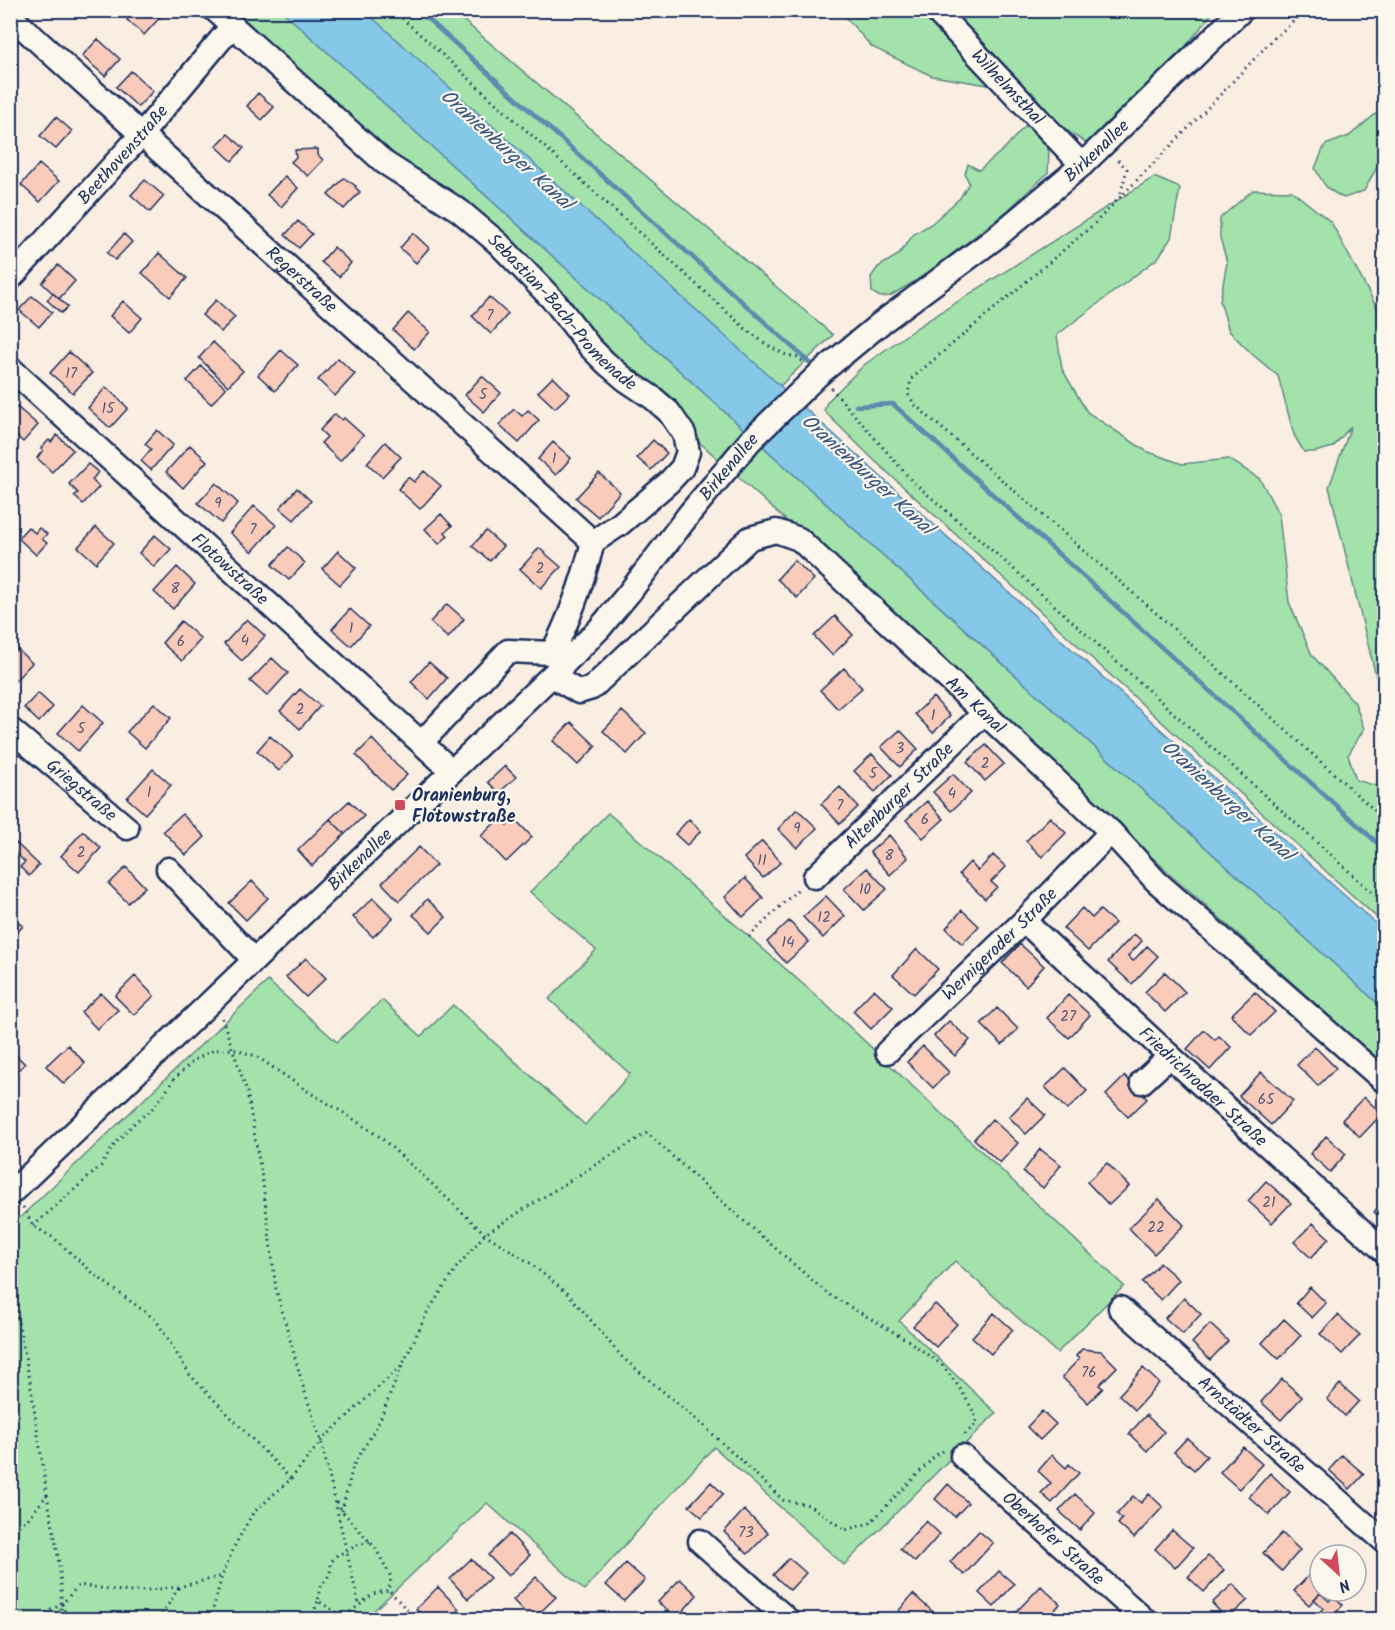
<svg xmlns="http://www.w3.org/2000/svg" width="1395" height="1630" font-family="Kalam,sans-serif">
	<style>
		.green { fill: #a3e2aa; stroke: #5f8884; stroke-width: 1.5 }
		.water { fill: #86c8e7; stroke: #5b8bb0; stroke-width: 1.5 }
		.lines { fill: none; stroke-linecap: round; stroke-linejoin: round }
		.stream { stroke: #5b8bb0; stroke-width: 4.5 }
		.building { fill: #f8cbbb; stroke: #1b2f5e; stroke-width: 1.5 }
		.minor-casing { stroke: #1b2f5e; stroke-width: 27 }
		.path { stroke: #1b2f5e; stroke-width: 3; stroke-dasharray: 1.5 4.5; stroke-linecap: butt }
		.minor { stroke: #fbf7ec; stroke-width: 22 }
		.poi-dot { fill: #d1495b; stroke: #fbf7ec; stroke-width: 2 }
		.labels { text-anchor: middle; stroke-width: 4.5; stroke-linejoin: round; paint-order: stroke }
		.number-label { font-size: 15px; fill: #525675 }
		.street-label { font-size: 18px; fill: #1b2f5e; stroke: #fbf7ec }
		.poi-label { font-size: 18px; font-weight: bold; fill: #1b2f5e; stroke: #fbf7ec; text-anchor: start }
		.water-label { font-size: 20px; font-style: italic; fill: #365580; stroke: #fbf7ec }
	</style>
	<rect width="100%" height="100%" fill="#faeee2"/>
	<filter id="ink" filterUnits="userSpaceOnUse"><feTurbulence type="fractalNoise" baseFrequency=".0167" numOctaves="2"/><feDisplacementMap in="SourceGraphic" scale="12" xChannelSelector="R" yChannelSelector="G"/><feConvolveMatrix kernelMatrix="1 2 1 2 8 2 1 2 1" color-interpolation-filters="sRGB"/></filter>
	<g filter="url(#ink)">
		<path class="green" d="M221,11H282L1384,1009V1065L1052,768L921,642Z
			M364,11H480L457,15L833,335L780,386Z
			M840,11H1214L1186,46L1086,143L1058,125L1032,92L932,76L872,47Z
			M1384,107V154L1364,191L1344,198C1326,189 1324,186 1315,168L1325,145L1349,136Z
			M1025,126L1035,128L1049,151L1048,173L1007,211L924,276L890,296L880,297L872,292L871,277L878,267L898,255L914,234L931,224L960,198L969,183L965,174L968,164L979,170L1004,149Z
			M1154,177L1180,188L1171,238L1158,258L1057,335L1062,369L1087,412L1146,451L1182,464L1229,459L1260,479L1279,515L1289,602L1312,655L1355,703L1364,729L1348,755L1356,780L1384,788V924L876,462L824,411L827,402L864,365L919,326Z
			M1253,190L1292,191L1331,222L1384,321V709L1329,487L1351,426L1333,447L1315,452H1304L1294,435L1278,376L1252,354L1229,331L1220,301L1227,262L1220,238V218Z
			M608,813L821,1000L1124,1286L1057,1353L955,1261L899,1321L996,1413L844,1565L714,1447L584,1590L487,1503L365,1619L11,1620V1226L268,981L337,1042L382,1000L421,1036L453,1005L585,1125L630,1074L549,999L596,950L530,892Z"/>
		<path class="water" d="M282,11H365L1384,931V1009Z"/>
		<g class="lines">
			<path class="stream" d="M418,10L809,362
				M856,406L893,404L1384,849"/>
		</g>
		<path class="building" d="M136,10H161L164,13L144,35L127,20Z
			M98,39L120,59L105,76L82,56Z
			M131,71L153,91L138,107L116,87Z
			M258,93L274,107L262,120L247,106Z
			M56,117L72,131L56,149L40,136Z
			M228,134L244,148L232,161L216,146Z
			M318,149V155L323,160L308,176L291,162L296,157L295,150Z
			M39,164L59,181L40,202L21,185Z
			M285,176L298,188L281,207L267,195Z
			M344,178L356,186L355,187L360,192L344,209L328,195Z
			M145,180L164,196L150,212L131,195Z
			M298,221L312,234L299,248L285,235Z
			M413,233L429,248L416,263L400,248Z
			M124,234L132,242L115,260L107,253Z
			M334,247L351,263L339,277L321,262Z
			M159,253L187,278L170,297L142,273Z
			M58,265L75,281L59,299L42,283Z
			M53,293L68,307L61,313L47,300Z
			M32,296L52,312L39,327L19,310Z
			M489,297L508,314L491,334L472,316Z
			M216,300L235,317L221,332L202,315Z
			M123,301L142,318L129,333L110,316Z
			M408,313L430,332L414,349L393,330Z
			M213,342L243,371L228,386L199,358Z
			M281,350L298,365L275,391L258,375Z
			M69,352L92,373L73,393L50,373Z
			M338,358L355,374L335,396L318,380Z
			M201,366L226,388L211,404L187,381Z
			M482,376L501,393L484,412L465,395Z
			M553,377L570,394L555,408L538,392Z
			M106,387L128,408L110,428L88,408Z
			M17,407L38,425L23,442L10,430V414Z
			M514,409L522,416L528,410L539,420L519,443L499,425Z
			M335,414L342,420L344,418L363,435L340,461L321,443L327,437L320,430Z
			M157,430L173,445L151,470L141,461L151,449L145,444Z
			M57,435L73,450L52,472L37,458L43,450L41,448L49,440L51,442Z
			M653,440L667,453L651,470L637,458Z
			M385,442L401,457L382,477L367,463Z
			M553,442L571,458L556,475L538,459Z
			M190,445L207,461L183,488L166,472Z
			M88,464L98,472L92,480L99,487L83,504L74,496L78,493L69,484Z
			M424,471L441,486L420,509L398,489L408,477L414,482Z
			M599,473L620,492L598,517L576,498Z
			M216,483L238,503L221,523L198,503Z
			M297,488L311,501L294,520L280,508Z
			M254,506L276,525L252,552L230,533Z
			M441,514L452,526L445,532L448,536L439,544L425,529Z
			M28,527L35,533L39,528L47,534L42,539L47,543L36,555L18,538Z
			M96,527L114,543L96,563L78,547Z
			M486,531L503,546L490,561L472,546Z
			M155,535L171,549L154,567L139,553Z
			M288,547L305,563L289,580L272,565Z
			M539,548L561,567L541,588L520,569Z
			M338,551L356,568L340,585L322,569Z
			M794,560L814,579L797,598L777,579Z
			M177,567L195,584L173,609L154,592Z
			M447,604L464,619L448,638L430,622Z
			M350,609L369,626L351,646L332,629Z
			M835,616L853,635L832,655L814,636Z
			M247,619L265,636L242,661L224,644Z
			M181,621L201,639L182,661L162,643Z
			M17,649L32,663L10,686V656Z
			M272,658L288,673L267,696L250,681Z
			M429,662L447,678L429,699L411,682Z
			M844,668L862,688L838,709L820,690Z
			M300,689L320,706L300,729L280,711Z
			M38,693L53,707L39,722L24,708Z
			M933,697L950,716L933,733L915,714Z
			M154,703L171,718L145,748L127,732Z
			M83,705L103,723L78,751L58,733Z
			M622,711L646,733L627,754L603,731Z
			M571,722L596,746L578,765L553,741Z
			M900,730L918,749L900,767L881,747Z
			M270,736L293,756L279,771L257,751Z
			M372,739L407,775L391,790L356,755Z
			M986,745L1004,764L985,781L967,762Z
			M872,754L892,775L875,792L854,771Z
			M505,766L516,777L499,793L488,782Z
			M153,769L171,785L145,814L127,798Z
			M953,774L971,793L951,811L933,792Z
			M840,787L858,807L840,824L821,804Z
			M349,801L364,816L345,834L330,819Z
			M927,801L944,819L923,838L906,820Z
			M797,809L817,828L797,848L778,829Z
			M182,814L205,837L186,855L163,831Z
			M1050,817L1066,833L1042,857L1026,841Z
			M500,818L507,825L514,818L532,837L506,862L481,836Z
			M330,819L345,834L312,866L298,850Z
			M689,819L701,831L687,845L675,834Z
			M83,831L101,848L79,872L61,856Z
			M889,835L908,858L890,875L870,852Z
			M762,841L781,862L763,878L744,858Z
			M16,843L39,865L29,876L20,867L25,862L11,849Z
			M419,847L436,865L399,901L382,883Z
			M993,855L1006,867L991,882L997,887L985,899L959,874L970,862L978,871Z
			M126,867L145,887L128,903L109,884Z
			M867,868L887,889L864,910L844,889Z
			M745,878L763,898L743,917L725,897Z
			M252,881L268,898L246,920L229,903Z
			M826,896L845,916L823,938L803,917Z
			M373,898L393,918L373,937L353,917Z
			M427,899L446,917L431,932L413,915Z
			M1082,908L1092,918L1100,910L1115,923L1088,951L1063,928Z
			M962,910L979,926L962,944L946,928Z
			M11,916L23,926L10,940V916Z
			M789,921L809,942L786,963L767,942Z
			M1134,934L1142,941L1128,956L1133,961L1147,946L1158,956L1132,984L1108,962Z
			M1020,944L1044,966L1026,986L1002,963Z
			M917,949L938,969L914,994L893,975Z
			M306,958L326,978L306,997L286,977Z
			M1165,972L1185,992L1165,1012L1145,992Z
			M135,976L154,996L134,1015L115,996Z
			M874,989L893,1007L871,1029L853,1011Z
			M1255,992L1275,1012L1251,1035L1231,1015Z
			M101,993L118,1010L97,1029L81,1012Z
			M1068,995L1090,1015L1069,1038L1047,1018Z
			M997,1008L1018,1029L1002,1045L981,1024Z
			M949,1021L970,1040L955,1056L934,1036Z
			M1204,1030L1215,1040L1219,1036L1231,1047L1210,1070L1187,1049Z
			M68,1045L85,1063L64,1084L46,1066Z
			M923,1046L949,1072L933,1088L907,1062Z
			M1315,1047L1336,1068L1318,1086L1297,1065Z
			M10,1049L25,1064L10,1077Z
			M1065,1068L1087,1091L1067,1110L1045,1087Z
			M1261,1072L1293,1101L1271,1125L1239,1096Z
			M1125,1076L1147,1099L1128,1117L1106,1095Z
			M1364,1097L1382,1114L1360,1137L1342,1120Z
			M1027,1098L1045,1115L1026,1134L1009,1117Z
			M992,1119L1018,1143L1000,1163L974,1139Z
			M1326,1136L1346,1154L1330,1172L1310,1154Z
			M1040,1149L1061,1165L1043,1188L1023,1172Z
			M1107,1163L1129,1186L1109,1205L1087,1182Z
			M1266,1181L1291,1203L1272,1223L1248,1201Z
			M1159,1199L1184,1225L1154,1254L1129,1228Z
			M1384,1200V1221L1374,1212Z
			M1313,1223L1329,1238L1311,1258L1294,1242Z
			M1160,1263L1179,1280L1161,1300L1142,1282Z
			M1310,1287L1326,1303L1312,1318L1296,1303Z
			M1184,1298L1201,1314L1183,1334L1165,1318Z
			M935,1304L957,1324L936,1347L913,1326Z
			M994,1313L1013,1330L991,1354L972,1337Z
			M1338,1315L1360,1335L1342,1354L1320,1334Z
			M1284,1319L1301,1335L1279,1359L1262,1343Z
			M1210,1324L1228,1341L1210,1360L1192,1343Z
			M1082,1349L1101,1351L1117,1367L1099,1385L1103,1388L1088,1403L1062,1377L1079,1359L1076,1356Z
			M1143,1368L1159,1383L1135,1410L1119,1395Z
			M1282,1379L1302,1397L1281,1420L1261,1402Z
			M1340,1384L1359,1401L1345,1416L1327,1399Z
			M1042,1411L1056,1424L1040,1440L1027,1427Z
			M1146,1415L1164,1432L1147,1451L1129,1434Z
			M1187,1438L1207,1456L1194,1470L1174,1452Z
			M1243,1447L1262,1464L1239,1489L1220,1472Z
			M1052,1455L1066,1468L1069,1464L1079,1473L1052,1503L1041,1493L1051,1483L1038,1471Z
			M1342,1455L1364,1474L1350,1489L1329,1470Z
			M1270,1473L1290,1492L1269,1515L1249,1497Z
			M711,1482L723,1494L702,1517L689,1506Z
			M948,1484L968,1503L955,1517L935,1499Z
			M1075,1494L1095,1513L1080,1530L1059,1511Z
			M1149,1494L1163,1507L1134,1538L1118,1524L1122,1519L1117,1514L1133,1496L1141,1503Z
			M744,1510L768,1533L748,1554L724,1532Z
			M926,1521L940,1534L915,1562L900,1549Z
			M1172,1530L1193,1548L1175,1568L1155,1549Z
			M979,1531L993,1543L964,1575L950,1562Z
			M1282,1533L1300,1550L1282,1571L1263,1553Z
			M510,1534L530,1555L508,1576L488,1555Z
			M1208,1556L1224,1570L1204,1592L1188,1577Z
			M789,1558L806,1573L790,1590L773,1575Z
			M471,1559L490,1578L468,1599L450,1579Z
			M626,1563L645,1580L624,1601L606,1585Z
			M999,1571L1014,1584L994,1607L979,1593Z
			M1312,1572L1320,1579V1591H1322L1309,1605L1294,1591Z
			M536,1577L556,1597L532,1620L513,1600Z
			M680,1579L697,1595L676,1619L658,1602Z
			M1233,1584L1248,1600L1227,1619L1212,1603Z
			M1041,1586L1060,1604L1046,1620H1022L1015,1613Z
			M438,1587L459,1609L447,1620H426L416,1609Z
			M1320,1593L1329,1601L1334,1596L1343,1605L1329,1620H1325L1319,1613L1323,1608L1314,1599Z
			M913,1594L933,1612L926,1620H902L896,1614Z"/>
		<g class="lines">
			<defs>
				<g id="minor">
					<path id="s1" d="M215,10L385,163L460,211L498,243L555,302L590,347L606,363L626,380L653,398L669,412L684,434L688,452L682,468L668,483L620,524L593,542C583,580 570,619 552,653L563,665"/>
					<path id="s2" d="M935,10L1082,165"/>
					<path id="s3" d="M10,16L593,542"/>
					<path id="s4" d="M10,279L141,135L232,26"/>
					<path id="s5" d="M10,368L452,771"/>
					<path id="s6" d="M554,674L562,682L579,692L592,688L750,538L776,531L799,539L1111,832L1156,881L1384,1081"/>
					<path id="s7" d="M10,729L127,828"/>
					<path d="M422,742L508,651L552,653"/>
					<path d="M168,869L254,960"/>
					<path id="s8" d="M815,877L984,713"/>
					<path id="s9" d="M1024,921L1236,1117L1384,1251"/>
					<path id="s10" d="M887,1052L1024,921L1111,832"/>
					<path d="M1142,1082L1170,1056"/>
					<path id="s11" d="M10,1194L568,660L599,629L629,593L690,513L750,441L818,375L881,323L994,239L1082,165L1242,10"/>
					<path id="s12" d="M1120,1308L1384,1541"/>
					<path id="s13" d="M962,1456L1145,1620"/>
					<path d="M700,1541L788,1620"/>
				</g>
			</defs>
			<use href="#minor" class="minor-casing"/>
			<path class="path" d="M393,10L747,330L767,345L786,355L797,357L805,363
				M1307,10L1274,38L1200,116L1092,226L911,379L908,394L915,405L1163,619L1384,819
				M1118,160L1127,169L1120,196
				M831,388L912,481L1024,578L1384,903
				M749,937L799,888
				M222,1018L247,1091L263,1184L276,1289L303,1386L321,1441L359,1605
				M23,1207L33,1226L54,1238L95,1275L156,1320L190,1375L291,1479L253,1513L235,1545L222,1576L179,1587L129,1592L79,1585L62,1604L32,1620
				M33,1226L101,1166L115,1144L136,1121L150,1111L163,1096L174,1079L194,1060L214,1050L233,1049L256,1056L309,1092L344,1113L380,1137L431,1183L485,1234L530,1263L570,1296L623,1358L704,1426L783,1500L809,1505L845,1530L870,1523L935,1456L943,1451
				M10,1281L30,1381L47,1495L27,1520L10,1531
				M291,1479L321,1441L400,1367
				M47,1495C54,1535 65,1578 60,1620
				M337,1502L342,1511L376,1549L391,1577L389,1590L416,1620
				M342,1511L353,1466L378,1424L402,1366L427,1313L457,1267L485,1234L545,1196L647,1133L736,1214L828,1294L909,1341L942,1365L959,1387L974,1412L977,1423L962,1437
				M370,1542L357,1545L346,1552L338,1554L331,1562L330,1574L321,1587L318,1601L344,1617L373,1594L389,1590
				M62,1604L68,1620
				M159,1620L179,1587
				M210,1620L222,1576
				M311,1620L318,1601"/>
			<use href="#minor" class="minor"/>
		</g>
	</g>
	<rect class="poi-dot" x="394" y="799" width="12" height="12" rx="3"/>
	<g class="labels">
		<g class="number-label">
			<text x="490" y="320">7</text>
			<text x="71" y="378">17</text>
			<text x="483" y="399">5</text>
			<text x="108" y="413">15</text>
			<text x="554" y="463">1</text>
			<text x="218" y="508">9</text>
			<text x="253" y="534">7</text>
			<text x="540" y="573">2</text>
			<text x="175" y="593">8</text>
			<text x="351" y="633">1</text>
			<text x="245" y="645">4</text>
			<text x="181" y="646">6</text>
			<text x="300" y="714">2</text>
			<text x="933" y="720">1</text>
			<text x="81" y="733">5</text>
			<text x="900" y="753">3</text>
			<text x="985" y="768">2</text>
			<text x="873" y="778">5</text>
			<text x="149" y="797">1</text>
			<text x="952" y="798">4</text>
			<text x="840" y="810">7</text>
			<text x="925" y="824">6</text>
			<text x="797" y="833">9</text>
			<text x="81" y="857">2</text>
			<text x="889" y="860">8</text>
			<text x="762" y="865">11</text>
			<text x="865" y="894">10</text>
			<text x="824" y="922">12</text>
			<text x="788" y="947">14</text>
			<text x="1068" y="1021">27</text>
			<text x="1266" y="1104">65</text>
			<text x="1269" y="1207">21</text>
			<text x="1156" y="1232">22</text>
			<text x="1089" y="1377">76</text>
			<text x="746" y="1537">73</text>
		</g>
		<g class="street-label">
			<text dy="6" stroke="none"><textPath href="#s2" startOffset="106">Wilhelmsthal</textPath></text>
			<text dy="6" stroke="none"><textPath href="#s11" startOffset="1510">Birkenallee</textPath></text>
			<text dy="6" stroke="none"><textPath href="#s4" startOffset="168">Beethovenstraße</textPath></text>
			<text dy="6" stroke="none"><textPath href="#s3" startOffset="393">Regerstraße</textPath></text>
			<text dy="6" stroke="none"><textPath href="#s1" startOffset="462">Sebastian-Bach-Promenade</textPath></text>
			<text dy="6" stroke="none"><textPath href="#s11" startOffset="1024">Birkenallee</textPath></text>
			<text dy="6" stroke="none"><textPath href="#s5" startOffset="298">Flotowstraße</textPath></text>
			<text dy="6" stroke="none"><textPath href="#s6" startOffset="556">Am Kanal</textPath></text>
			<text dy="6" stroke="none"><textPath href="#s7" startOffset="94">Griegstraße</textPath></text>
			<text dy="6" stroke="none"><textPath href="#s8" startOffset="117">Altenburger Straße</textPath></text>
			<text dy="6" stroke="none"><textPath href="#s11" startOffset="484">Birkenallee</textPath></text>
			<text dy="6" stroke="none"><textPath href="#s10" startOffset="156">Wernigeroder Straße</textPath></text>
			<text dy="6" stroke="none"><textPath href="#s9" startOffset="244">Friedrichrodaer Straße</textPath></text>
			<text dy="6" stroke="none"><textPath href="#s12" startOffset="176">Arnstädter Straße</textPath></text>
			<text dy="6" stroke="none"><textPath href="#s13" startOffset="123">Oberhofer Straße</textPath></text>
		</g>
		<g class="poi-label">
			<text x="412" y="801">Oranienburg,<tspan x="412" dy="21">Flotowstraße</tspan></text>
		</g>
		<g class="water-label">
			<text transform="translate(507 149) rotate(42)" y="7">Oranienburger Kanal</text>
			<text transform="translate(868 474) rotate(42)" y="7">Oranienburger Kanal</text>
			<text transform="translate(1228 800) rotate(42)" y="7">Oranienburger Kanal</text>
		</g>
	</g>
	<rect width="1395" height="1630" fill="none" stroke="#fbf7ec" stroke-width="36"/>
	<rect x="18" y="18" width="1359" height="1594" fill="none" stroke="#1b2f5e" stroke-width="2" filter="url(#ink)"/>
	<g transform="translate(1338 1573) rotate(153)"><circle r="28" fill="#fbf7ec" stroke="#a1a7b3" stroke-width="1.5"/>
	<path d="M0-4.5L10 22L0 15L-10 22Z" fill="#d1495b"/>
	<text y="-9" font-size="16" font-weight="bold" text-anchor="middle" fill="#1b2f5e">N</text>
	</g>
</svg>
